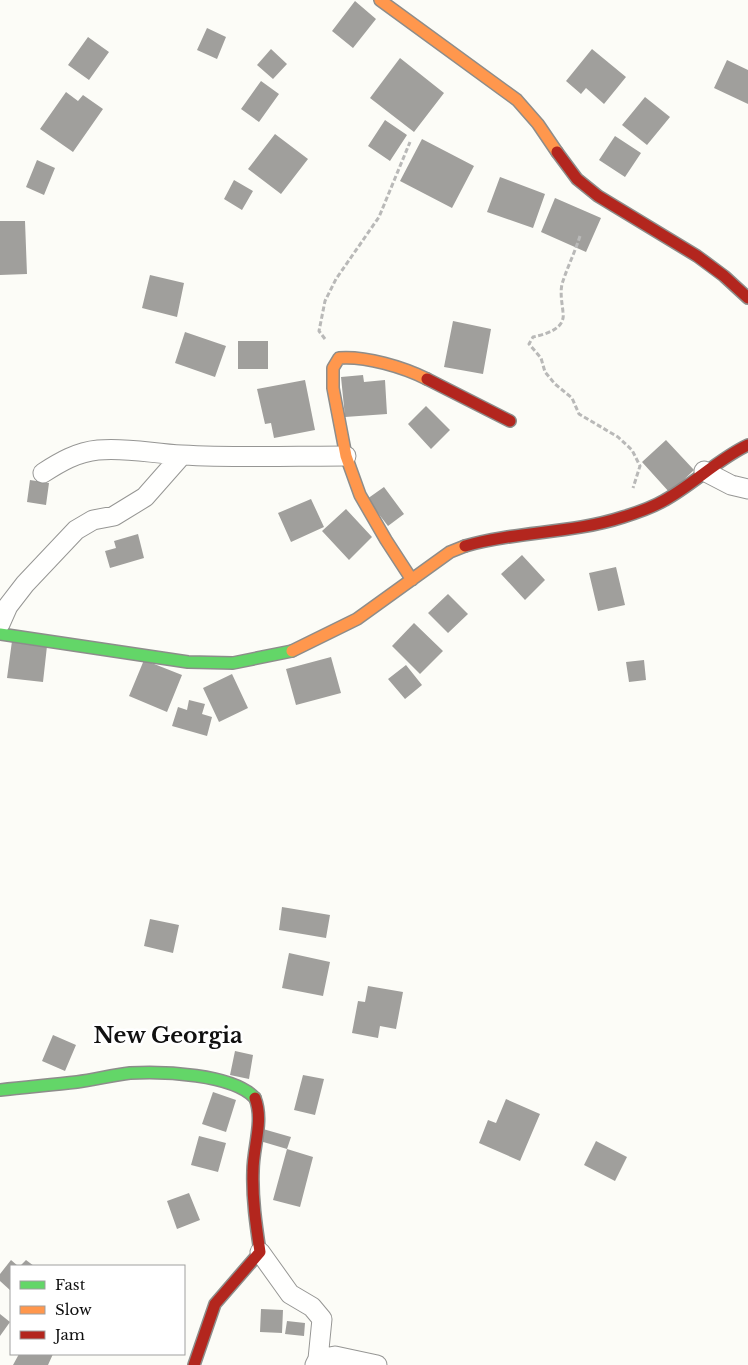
<svg xmlns="http://www.w3.org/2000/svg" width="748" height="1365" font-family="'Libre Baskerville',serif">
	<style>
		.building { fill: #a09f9c }
		.lines { fill: none; stroke-linecap: round; stroke-linejoin: round }
		.street-casing { stroke: #969694; stroke-width: 21 }
		.fast-casing { stroke: #8d8d8b; stroke-width: 14 }
		.slow-casing { stroke: #8d8d8b; stroke-width: 14 }
		.jam-casing { stroke: #8d8d8b; stroke-width: 14 }
		.path { stroke: #b9b9b8; stroke-width: 3; stroke-dasharray: 5 2.5; stroke-linecap: butt }
		.street { stroke: #fffffe; stroke-width: 19 }
		.fast { stroke: #63d668; stroke-width: 11 }
		.slow { stroke: #ff974d; stroke-width: 11 }
		.jam { stroke: #b3261e; stroke-width: 11 }
		.labels { text-anchor: middle; stroke-width: 5; stroke-linejoin: round; paint-order: stroke }
		.district-label { font-size: 22px; font-weight: bold; fill: #101010; stroke: #fff }
	</style>
	<rect width="100%" height="100%" fill="#fcfcf7"/>
	<path class="building" d="M355,1L376,19L353,48L332,31Z
		M207,28L226,37L217,59L197,50Z
		M88,37L109,52L89,80L68,65Z
		M271,49L287,64L273,79L257,65Z
		M592,49L626,77L604,104L586,88L581,94L566,81Z
		M400,58L444,93L414,132L370,98Z
		M727,60L748,70V104L714,88Z
		M261,81L279,94L259,122L241,109Z
		M66,92L78,101L83,95L103,109L73,152L40,129Z
		M645,97L670,117L647,145L622,125Z
		M385,120L407,135L390,161L368,146Z
		M275,134L308,159L281,194L248,169Z
		M615,136L641,153L625,177L599,160Z
		M422,139L474,166L452,208L400,181Z
		M37,160L55,168L44,195L26,187Z
		M500,177L545,194L533,228L487,212Z
		M234,180L253,191L242,210L224,199Z
		M555,198L601,218L586,252L541,232Z
		M0,221H25L27,274L0,275Z
		M150,275L184,283L177,317L142,308Z
		M453,321L491,329L483,374L444,367Z
		M185,332L226,346L215,377L175,363Z
		M238,341H268V369H238Z
		M363,375L364,382L385,380L387,414L345,417L341,377Z
		M305,380L315,430L274,438L271,423L265,424L257,389Z
		M426,406L450,430L431,449L408,424Z
		M666,440L694,470L670,493L642,462Z
		M30,480L49,483L46,505L27,502Z
		M384,487L404,514L388,526L367,499Z
		M311,499L324,527L291,542L278,513Z
		M346,509L372,537L349,560L322,531Z
		M138,534L144,558L110,568L105,551L116,548L114,541Z
		M522,555L545,580L525,600L501,574Z
		M616,567L625,605L598,611L589,573Z
		M448,594L468,614L448,633L428,613Z
		M414,623L443,651L420,674L392,646Z
		M12,641L47,646L43,682L7,678Z
		M331,657L341,693L296,705L286,669Z
		M144,660L182,675L167,712L129,696Z
		M644,660L646,680L629,682L626,662Z
		M406,665L422,685L405,699L388,679Z
		M232,674L248,708L219,722L203,688Z
		M189,700L205,704L202,714L212,717L207,736L172,726L178,707L187,710Z
		M282,907L330,915L326,938L279,930Z
		M150,919L179,925L173,953L144,946Z
		M289,953L330,962L323,996L282,988Z
		M368,986L403,992L396,1029L380,1026L378,1038L352,1033L358,1001L365,1002Z
		M53,1035L76,1045L65,1071L42,1061Z
		M235,1051L253,1055L249,1079L230,1075Z
		M303,1075L324,1079L315,1115L294,1110Z
		M213,1092L236,1100L226,1132L202,1124Z
		M506,1099L540,1114L520,1161L479,1143L488,1120L496,1123Z
		M263,1129L291,1137L287,1149L260,1141Z
		M199,1136L226,1143L218,1172L191,1165Z
		M596,1141L627,1157L615,1181L584,1165Z
		M287,1149L313,1157L300,1207L273,1200Z
		M189,1193L200,1220L177,1229L167,1201Z
		M11,1260L18,1266H11V1291L0,1281V1274Z
		M26,1260L34,1266H20Z
		M261,1309L283,1310L282,1333L260,1332Z
		M0,1314L10,1322L0,1336Z
		M287,1321L305,1323L304,1336L285,1334Z
		M19,1354H53L48,1365H13Z"/>
	<g class="lines">
		<defs>
			<path id="street" d="M704,471L731,485L748,489
				M43,473C60,462 77,452 98,450C127,447 154,454 182,455C236,458 291,456 346,456
				M0,624L8,606L25,584L76,530L93,520L114,516L145,497L182,455
				M260,1252L290,1294L312,1307L322,1319L318,1359L315,1365
				M318,1359L335,1356L377,1365"/>
			<path id="fast" d="M0,634L188,662L233,663L292,651
				M0,1090C26,1087 51,1085 77,1082C94,1080 112,1075 130,1073C162,1071 233,1074 255,1098"/>
			<path id="slow" d="M380,0L517,100L538,124L557,152
				M412,580L386,540L360,495L346,456L333,388V368L339,358C366,356 403,367 427,379
				M292,651L357,619L450,552L465,546"/>
			<path id="jam" d="M557,152L577,179L598,196L697,256L724,276L748,298
				M427,379L510,421
				M465,546C516,531 571,534 623,517C636,513 653,507 665,500C694,484 718,459 748,445
				M194,1365L215,1304L260,1252C256,1225 252,1198 253,1171C253,1147 264,1121 255,1098"/>
		</defs>
		<use href="#street" class="street-casing"/>
		<use href="#fast" class="fast-casing"/>
		<use href="#slow" class="slow-casing"/>
		<use href="#jam" class="jam-casing"/>
		<path class="path" d="M580,236C575,252 567,268 562,284C560,294 562,302 563,312C566,329 546,334 533,337L529,344L541,358L545,372L555,384L572,398L579,414L618,437L632,450L640,466L633,488
			M325,339L319,331L325,301L336,279L379,217L410,142"/>
		<use href="#street" class="street"/>
		<use href="#fast" class="fast"/>
		<use href="#slow" class="slow"/>
		<use href="#jam" class="jam"/>
	</g>
	<g class="labels">
		<g class="district-label">
			<text x="168" y="1043">New Georgia</text>
		</g>
	</g>
	<rect x="10" y="1265" width="175" height="90" fill="#ffffff" stroke="#9f9f9f"/>
	<rect x="20" y="1281" width="25" height="8" fill="#63d668" stroke="#9f9f9f"/>
	<text x="55" y="1290" font-size="15" fill="#101010">Fast</text>
	<rect x="20" y="1306" width="25" height="8" fill="#ff974d" stroke="#9f9f9f"/>
	<text x="55" y="1315" font-size="15" fill="#101010">Slow</text>
	<rect x="20" y="1331" width="25" height="8" fill="#b3261e" stroke="#9f9f9f"/>
	<text x="55" y="1340" font-size="15" fill="#101010">Jam</text>
</svg>
